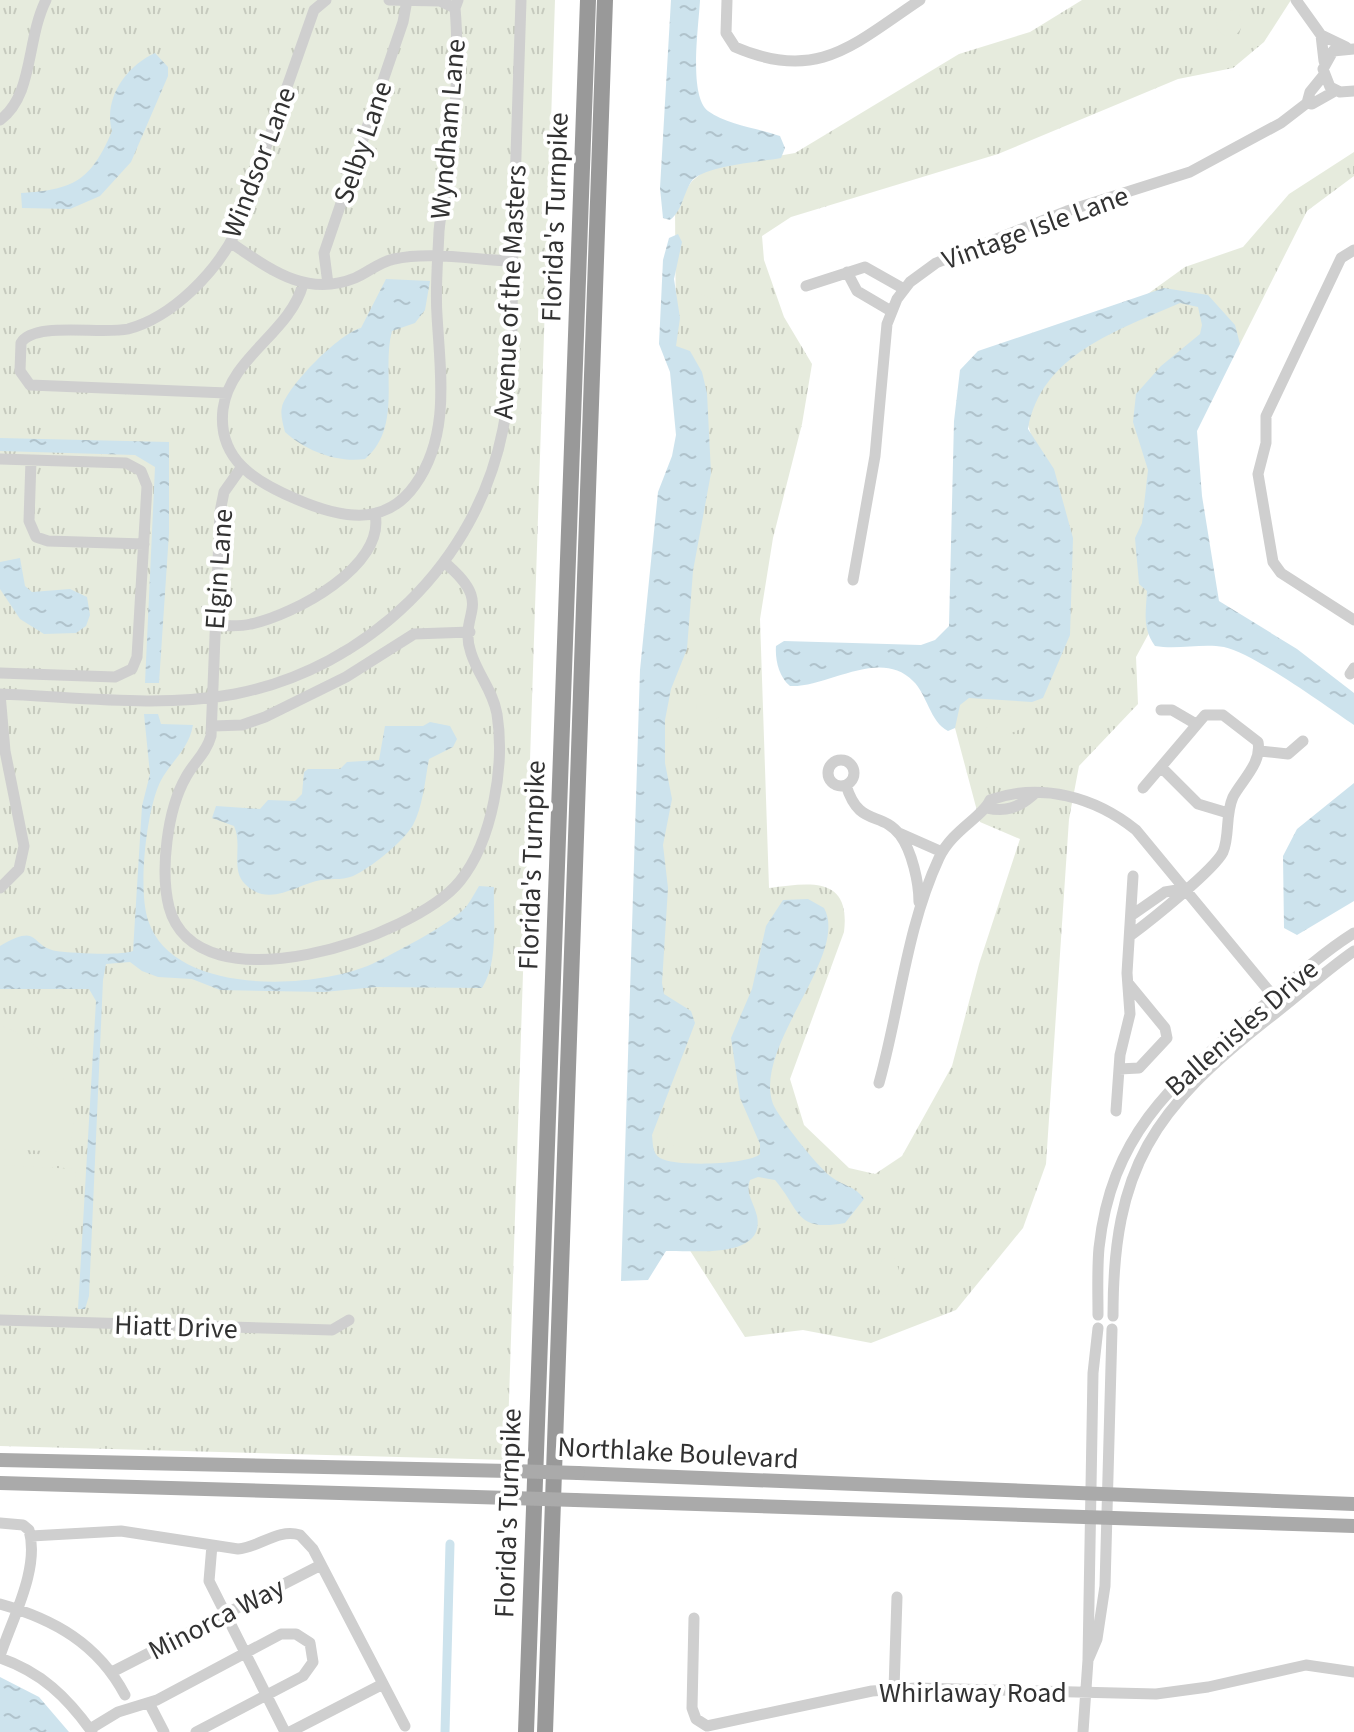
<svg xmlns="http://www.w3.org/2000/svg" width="1354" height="1732" font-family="'Source Sans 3',sans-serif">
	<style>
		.grass { fill: url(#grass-tufts) }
		.pitch { fill: #e6ebdd }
		.water { fill: url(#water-ripples) }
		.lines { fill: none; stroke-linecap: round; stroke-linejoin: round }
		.canal { stroke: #cde3ed; stroke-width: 9 }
		.minor { stroke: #cfcfcf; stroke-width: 11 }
		.major { stroke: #aaa; stroke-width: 14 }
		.highway { stroke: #999; stroke-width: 16 }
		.major-bridge { stroke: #aaa; stroke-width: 14 }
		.labels { text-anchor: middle; stroke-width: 8; stroke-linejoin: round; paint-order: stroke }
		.street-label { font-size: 28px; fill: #323232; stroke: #fff }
	</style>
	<defs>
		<pattern id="grass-tufts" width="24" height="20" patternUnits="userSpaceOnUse" patternTransform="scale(2)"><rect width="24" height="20" fill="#e6ebdd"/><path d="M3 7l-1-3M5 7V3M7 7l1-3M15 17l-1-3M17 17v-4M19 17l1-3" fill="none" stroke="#c6cabe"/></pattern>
		<pattern id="water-ripples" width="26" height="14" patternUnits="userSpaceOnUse" patternTransform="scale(2)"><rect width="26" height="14" fill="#cde3ed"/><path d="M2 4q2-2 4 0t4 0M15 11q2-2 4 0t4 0" fill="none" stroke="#b0c3cc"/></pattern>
	</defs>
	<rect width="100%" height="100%" fill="#fff"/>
	<path class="grass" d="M0,0H555L507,1460L0,1446Z
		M1082,0H1291L1264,42L1233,68L1178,79L998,154L791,217L762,236L764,260L784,317L812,364L802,424L773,538L760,619L769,888C809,883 851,875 844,932L790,1079L804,1125L849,1168L875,1174L902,1156L952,1066L979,964L1020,839L980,822L955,728V697L1061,531L1024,412L1059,358L1185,267L1243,247L1289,194L1354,152V176L1307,211L1240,344L1164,377L1151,443L1156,620L1136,657L1138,704L1079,766L1069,819L1046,1164L1023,1228L956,1310L871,1343L803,1330L745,1337L647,1183L664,667L704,484L676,347L675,206L692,181L708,168L795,153L959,54L1030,32Z"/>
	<path class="pitch" d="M1216 23a13 13 0 1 1 26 0a13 13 0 1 1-26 0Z
		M700,275L710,274L723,284L721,303L694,291L692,285Z
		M713,692L721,716L707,724L701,723L696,717L697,697Z
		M998,713L1020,720L1021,729L990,741L985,730Z
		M0,1026C29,1033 61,1067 71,1095C77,1112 72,1134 70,1152L0,1149Z
		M676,1122L700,1130L702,1139C696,1152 680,1147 668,1144L667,1127Z
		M0,1165L76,1169C73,1222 50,1258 0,1278Z
		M894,1256L902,1279L893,1293L884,1295C872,1286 876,1269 883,1259Z"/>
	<path class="water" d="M671,0H700C699,25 688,95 708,111C727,125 758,128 780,136L785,148L781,158C760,162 702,166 691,182C683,195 682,211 670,220L663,218L660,188Z
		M155,53L168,67V76L131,162L100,196L70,209L22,208L21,193C73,190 91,181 112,131C103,99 126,66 155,53Z
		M678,234L682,242L674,279L680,318L676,346L690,351L702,372L707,393L711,473L693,571L687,649L671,689L665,720V763L672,799L663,845L668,888L662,983L664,994L691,1011L695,1023L652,1135C653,1143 652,1153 660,1158C674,1167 748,1165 760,1154V1144L740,1098L731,1038L752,989L766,926L783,900L808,899L824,908C850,955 752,1047 773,1104C779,1118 817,1166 830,1176C841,1185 857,1187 864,1199L845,1223C795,1232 801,1211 775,1180L758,1177L750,1180C745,1194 754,1202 757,1216C766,1260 691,1250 666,1251L648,1280L621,1281L640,670L658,492L672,456L676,435L670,372L659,344L663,260L669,238Z
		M386,279L430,281L425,310L415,323L392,331C381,371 403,427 365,459C337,463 306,451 285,432C283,424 280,414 282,407C288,385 340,333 361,328Z
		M1164,288L1208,295L1235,325L1240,344L1197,431L1202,496L1219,601L1297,649L1354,693V725C1326,706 1253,653 1224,647C1202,643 1178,650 1155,646C1142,628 1146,612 1147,591L1139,584L1135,538L1142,523L1148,470L1133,422L1136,394L1161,366L1200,334L1202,325L1198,307L1180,303C1119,330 1041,354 1028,429L1054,469L1073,538L1070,635L1043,698L1032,702L969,698L960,705L955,728L948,731C930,722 927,694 913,681C880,647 827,688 790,686C779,677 775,660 776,646L784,641L921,645L935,640L949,626L954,421L960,370L978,351Z
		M0,438L169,442V533L159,683H145L155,467L135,455L0,451Z
		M20,558L25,586L32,592L70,589L87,597L90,615L86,626L76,633L44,634L20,619L0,589V562Z
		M144,714H158L161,724L193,725C188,753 168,762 158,787C146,817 138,890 148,920C172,996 313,990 372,964C395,953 444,927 462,911C469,905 474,894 479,886L494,887C493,918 499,962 482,988L376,987L324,992L220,990L192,979L158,977L142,971L130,962L106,964L103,980L89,1296L85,1309H78L96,1001L89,989H0V946C41,922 29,946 56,951C72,953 120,956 133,951L142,806L150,774Z
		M430,722L450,726L457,739L453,747L429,759C425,780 423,806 413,825C403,842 374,865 357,874C345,881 334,878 321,880C299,883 269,909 245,884C230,869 243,845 234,826L212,818L216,806L260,809L268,800L295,801L302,794L304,772L308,769H340L347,762L379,760L385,726H423Z
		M1354,783V901L1297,935L1284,928L1283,856L1297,829Z
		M0,1677L39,1697L69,1732H0Z"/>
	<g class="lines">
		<path class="canal" d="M445,1732L450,1544"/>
		<path class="minor" d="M389,0L440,1L455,8
			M727,0L726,33L735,47C818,83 854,44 920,0
			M1296,0L1321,35
			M1354,49L1333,51L1323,69L1330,87L1340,92L1354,91
			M1324,61L1321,35L1346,47
			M1323,76L1310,92L1307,103L1312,104L1335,91
			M0,120C34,95 26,40 46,0
			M231,243C270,269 306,298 355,278C369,272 379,262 394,259C431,251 475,260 512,261
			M1354,250L1341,258L1266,416V443L1258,474L1273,562L1281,573L1354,620
			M847,272L857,291L891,311
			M303,284C290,333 230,357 223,409C217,460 256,482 296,499C338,517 384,529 415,485C451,435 440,372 437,315C435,288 438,258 439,231C441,207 448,183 451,159C455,116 459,51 455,8L458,0
			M328,284L324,253L403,22L407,0
			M806,286L865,267L904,289
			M227,393L30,385L20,371L21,343C34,321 101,335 128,329C173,317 216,272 236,232L314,10L326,0
			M0,459L126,463L141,471L147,486L137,657L132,669L115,677L0,673
			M31,460L29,521L36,537L48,541L144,544
			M241,468L224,492L220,512L211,736C206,754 194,762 186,777C167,810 160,871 169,907C197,1011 414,938 460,881C493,840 505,765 497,714C493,691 478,675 471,653C457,612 497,606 444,562
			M853,580L875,456L887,324L897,299L910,282L936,263L1067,211L1190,172L1281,123L1307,103
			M214,625C226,626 239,627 251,624C294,615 386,566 375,514
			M1350,674L1354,668
			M0,694C77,697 160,708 235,694C368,668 477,562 503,429C515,370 511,307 513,248C516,165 518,83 521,0
			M1161,710H1172L1196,724
			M213,726L242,725L265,717L346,677L414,634L470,632
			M1260,751L1288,754L1303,741
			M828 773a13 13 0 1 1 26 0a13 13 0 1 1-26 0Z
			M1162,768L1198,804L1228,813
			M846,785C859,828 881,810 900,835C912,851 919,883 919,902
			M987,808C1006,812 1018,808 1033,795
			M899,833L942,852
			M0,888L19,869L24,846L5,751L0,694
			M1132,915L1165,892L1183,889
			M1131,935C1150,921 1214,870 1223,852C1230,835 1225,815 1233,797C1242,780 1262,763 1258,742L1223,715H1205L1143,788
			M1119,1069L1139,1068L1167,1038L1165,1028L1128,983
			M879,1083C900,1008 906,929 939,858C952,830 983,817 990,800C1041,782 1095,797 1136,830L1274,997
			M1116,1111L1120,1055L1130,1014L1127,973L1133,876
			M1098,1315C1098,1293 1097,1270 1099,1248C1111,1137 1169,1086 1249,1018C1283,989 1316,957 1354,933
			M1113,1316C1113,1166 1154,1109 1268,1019C1297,997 1324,972 1354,951
			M0,1320L332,1330L349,1320
			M0,1523L23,1525L29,1530C40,1569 12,1619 0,1656
			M31,1536L121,1531L238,1549C260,1547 278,1528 300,1535L313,1549L405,1726
			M212,1545L209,1581L285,1732
			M0,1604C54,1619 98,1644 125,1695
			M694,1618L692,1708L696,1719L707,1726L872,1691L916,1688L1156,1694L1208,1687L1306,1665L1354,1672
			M0,1658C41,1672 67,1697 92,1732
			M1088,1659L1093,1373L1098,1328
			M112,1672L321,1565
			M894,1689L897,1597
			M149,1703L164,1732
			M90,1729L118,1712L157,1700L281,1634H296L310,1643L313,1662L303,1676L196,1732
			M290,1732L383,1684
			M1083,1732L1088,1660L1097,1639L1105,1586L1112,1329"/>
		<path class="major" d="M0,1460L511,1471
			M578,1473L1354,1504
			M0,1483L511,1498
			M575,1500L1354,1526"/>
		<path class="highway" d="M526,1732L588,0
			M545,1732L605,0"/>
		<path class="major-bridge" d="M511,1471L578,1473
			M511,1498L575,1500"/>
	</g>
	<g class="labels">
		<g class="street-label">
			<text transform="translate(447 129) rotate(-85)" y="10">Wyndham Lane</text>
			<text transform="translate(362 142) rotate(-71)" y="10">Selby Lane</text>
			<text transform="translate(258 162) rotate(-69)" y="10">Windsor Lane</text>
			<text transform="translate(554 217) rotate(-88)" y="10">Florida's Turnpike</text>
			<text transform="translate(1035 227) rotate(-20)" y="10">Vintage Isle Lane</text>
			<text transform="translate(509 292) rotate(-87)" y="10">Avenue of the Masters</text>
			<text transform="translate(218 569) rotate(-86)" y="10">Elgin Lane</text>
			<text transform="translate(531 865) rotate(-88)" y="10">Florida's Turnpike</text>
			<text transform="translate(1241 1027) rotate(-41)" y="10">Ballenisles Drive</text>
			<text transform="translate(176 1326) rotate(2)" y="10">Hiatt Drive</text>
			<text transform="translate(678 1452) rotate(3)" y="10">Northlake Boulevard</text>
			<text transform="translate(507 1513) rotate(-88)" y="10">Florida's Turnpike</text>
			<text transform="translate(216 1618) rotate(-27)" y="10">Minorca Way</text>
			<text x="973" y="1702">Whirlaway Road</text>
		</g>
	</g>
</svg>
